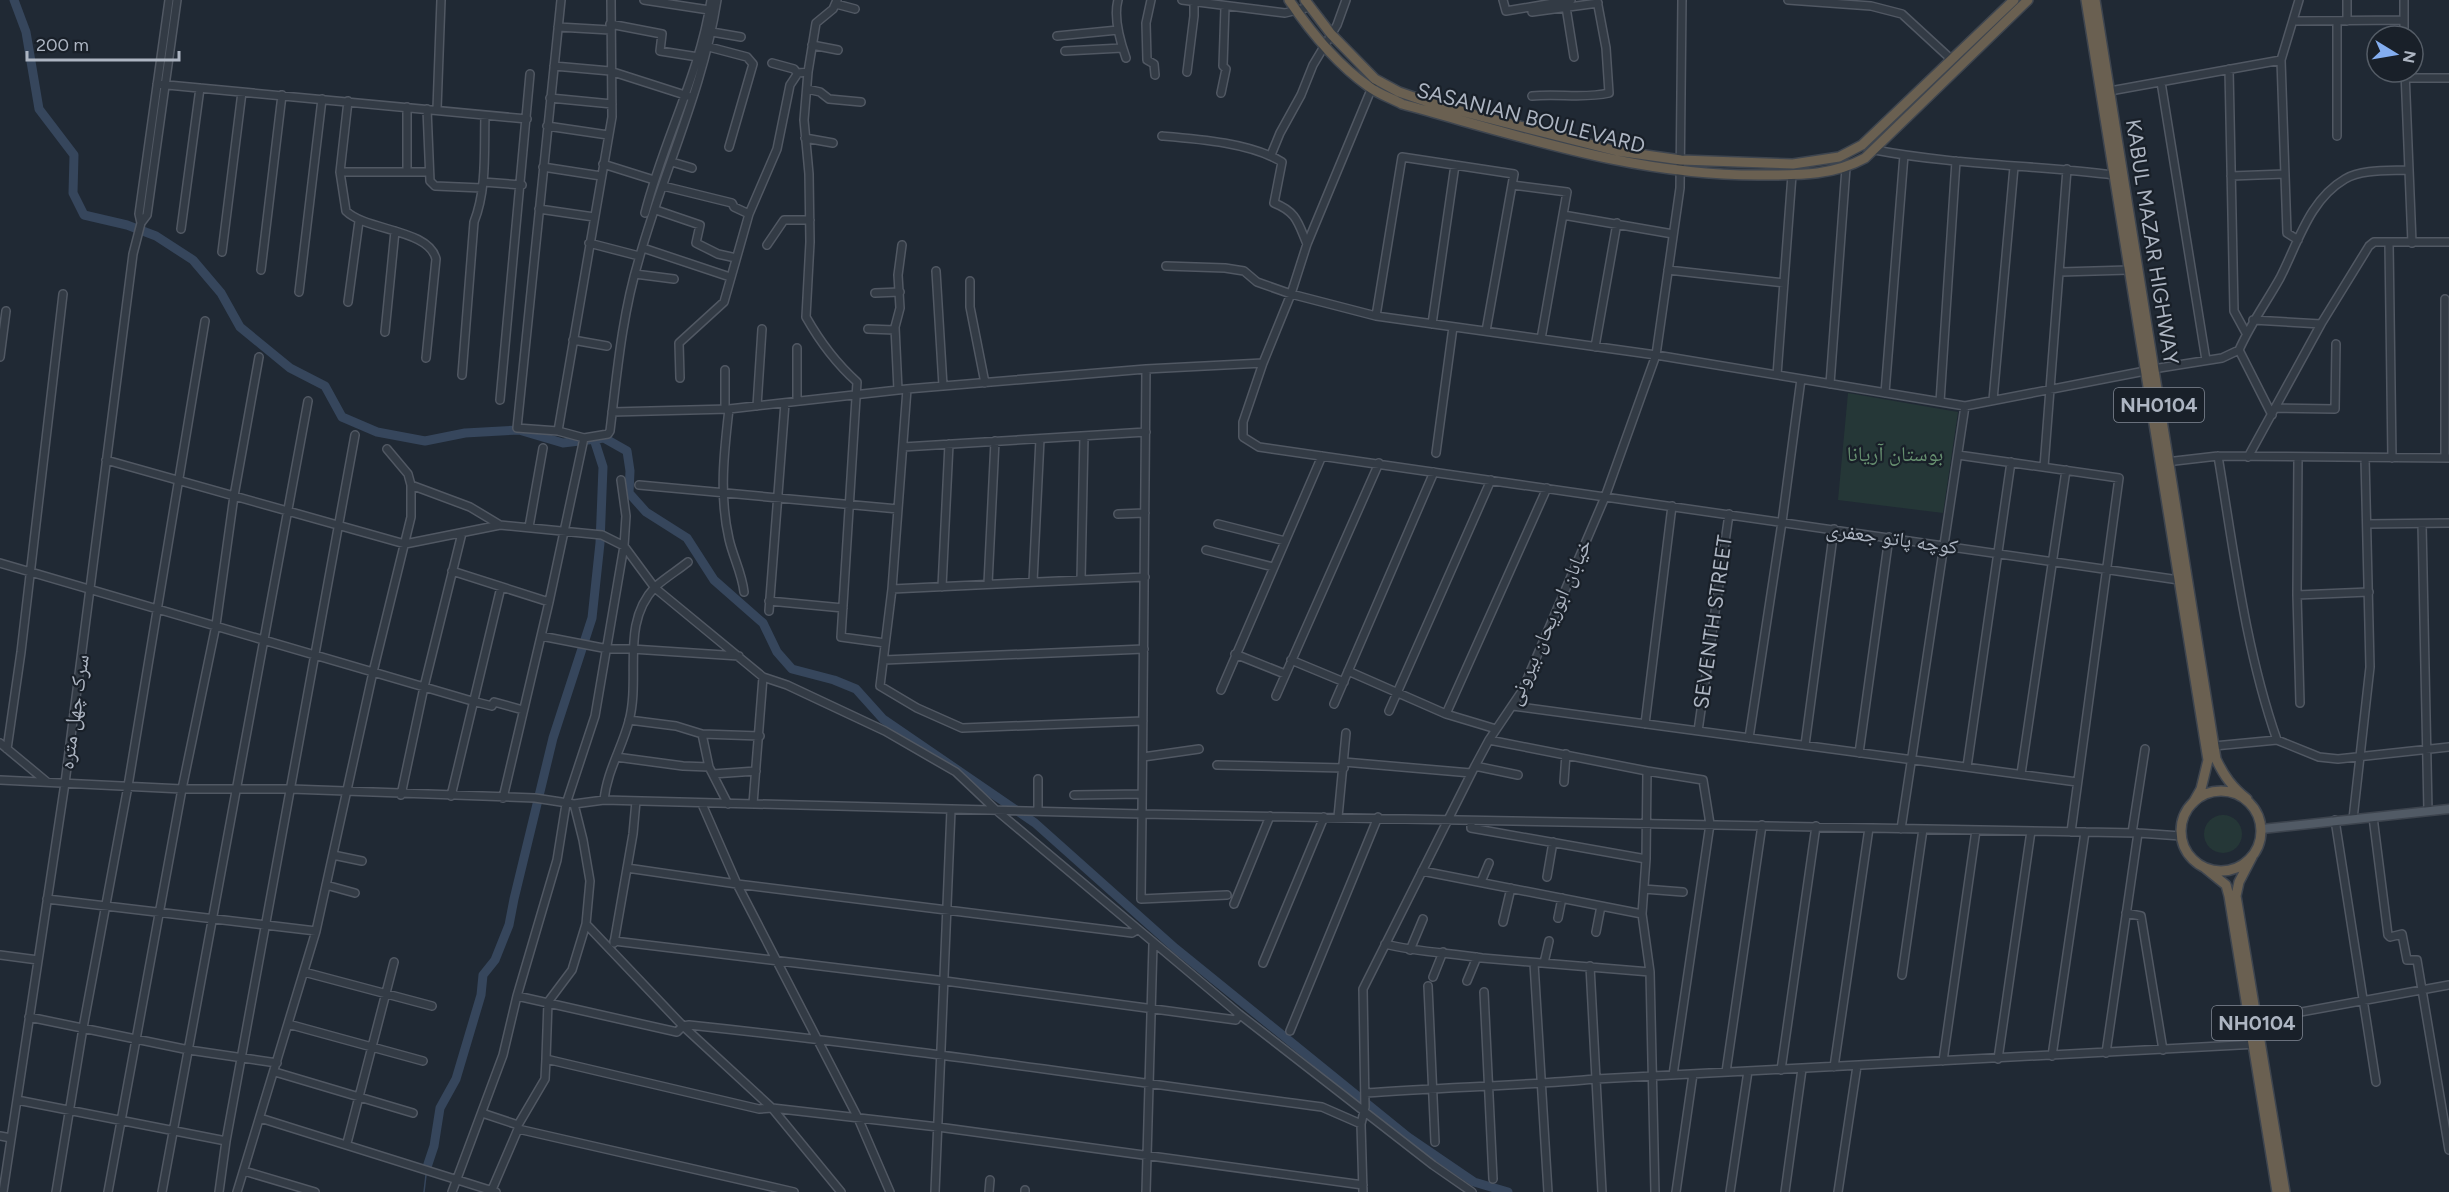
<svg xmlns="http://www.w3.org/2000/svg" width="2449" height="1192" font-family="Figtree,'Noto Naskh Arabic',sans-serif">
	<style>
		.green { fill: #253737 }
		.lines { fill: none; stroke-linecap: round; stroke-linejoin: round }
		.stream { stroke: #36465c; stroke-width: 1.5 }
		.river { stroke: #36465c; stroke-width: 9 }
		.minor-casing { stroke: #515863; stroke-width: 10 }
		.major-casing { stroke: #3d444e; stroke-width: 11 }
		.highway-casing { stroke: #3e454f; stroke-width: 12 }
		.minor { stroke: #333b45; stroke-width: 7 }
		.major { stroke: #515a65; stroke-width: 8 }
		.highway { stroke: #6a6051; stroke-width: 9 }
		.labels { text-anchor: middle; stroke-width: 4.5; stroke-linejoin: round; paint-order: stroke }
		.shield { fill: #192029; stroke: #818894; stroke-width: 1.5 }
		.shield-label { font-size: 20px; font-weight: bold; fill: #adb5c2 }
		.street-label { font-size: 21px; fill: #adb5c2; stroke: #192029 }
		.park-label { font-size: 21px; fill: #679070; stroke: #192029 }
	</style>
	<rect width="100%" height="100%" fill="#202934"/>
	<path class="green" d="M2200,389L2205,418L2189,421L2184,391Z
		M1848,393L1958,412L1943,513L1838,500Z
		M2204 834a19 19 0 1 1 38 0a19 19 0 1 1-38 0Z"/>
	<g class="lines">
		<path class="stream" d="M424,1192L426,1175"/>
		<path class="river" d="M14,0L26,32L39,109L74,155L73,193L84,215L127,225L156,236L193,260L221,293L240,327L290,368L325,386L342,417L377,432L425,441L465,433L519,430L563,443L604,438L627,451L630,471L629,493L646,512L687,538L714,580L763,623L777,652L792,669L834,680L856,689L883,719L1035,823L1175,948L1408,1137L1474,1182L1508,1192
			M427,1167L434,1146L440,1108L456,1079L481,995L483,975L495,960L509,925L514,899L553,738L592,618L600,543L603,467L594,439"/>
		<defs>
			<path id="minor" d="M644,0L709,10
				M837,0L833,9L816,23L808,72L804,120L809,174L810,242L806,317C819,340 838,365 857,382L841,637L885,643
				M1118,0C1113,18 1120,41 1126,58
				M1151,0L1146,23L1147,60L1154,64L1155,75
				M1182,0L1285,13L1310,7
				M1503,0L1506,11L1571,0
				M1788,0L1871,6L1902,14L1952,60
				M2347,0V21
				M2404,0V36
				M836,4L855,9
				M1566,7L1574,57
				M1532,12L1598,3
				M2293,21L2404,20
				M610,24L662,34L660,51L698,57
				M558,27L610,30
				M712,32L741,37
				M1057,36L1118,30
				M812,45L838,50
				M709,47L747,57L753,64L729,147
				M1065,51L1122,48
				M772,63L794,69L797,73
				M554,66L610,71L688,96
				M2229,69L2234,311L2246,333
				M1187,72L1194,16V1
				M2405,72L2412,243
				M2405,78H2449
				M2161,82L2206,360
				M157,84L527,119
				M807,89L820,92L829,99L861,102
				M2110,91L2281,60
				M1221,93L1226,69L1223,66L1225,7
				M1532,96C1558,93 1583,99 1609,93L1606,48L1597,0
				M550,98L612,104
				M348,101L340,172L346,211C366,231 429,229 436,259L426,358
				M427,109L430,181L435,186L482,188
				M437,109L441,0
				M547,126L608,135
				M1162,136C1199,139 1251,143 1282,162L1274,203C1297,212 1298,223 1307,244
				M2337,136V22
				M805,138L833,143
				M1875,150C1954,165 2035,165 2114,175
				M1271,155L1280,133L1301,95L1313,65L1337,25L1346,0
				M672,162L692,168
				M603,164L654,180
				M543,167L601,176
				M340,172H429
				M407,172V107
				M2231,176L2285,174
				M483,182L522,185
				M663,186L732,203L734,207L749,214
				M539,209L594,217
				M656,210L700,225L696,243L718,254L736,258
				M645,213C663,141 700,74 711,0
				M1563,215L1673,234
				M141,223L139,214L169,0
				M181,229L200,88
				M2298,240L2287,233L2281,60L2299,0
				M589,243L639,256
				M2389,243L2392,458
				M767,245L784,220H810
				M643,248L730,277
				M222,252L242,92
				M1166,266L1225,268L1244,271L1257,282L1291,294L1376,316L1656,355L1965,406L2145,371
				M261,270L282,95
				M1668,270L1784,283
				M936,271L943,386
				M2060,272L2129,270
				M635,274L674,279
				M970,281V307L985,383
				M299,292L322,99
				M875,293L900,292
				M348,302L359,221
				M1376,316L1402,157L1514,174L1512,185L1567,192L1541,339
				M2253,320L2321,324
				M1432,324L1455,165
				M868,329L895,330
				M1486,331L1512,185
				M385,332L395,231
				M573,340L607,346
				M1595,347L1617,223
				M2239,350L2272,415
				M0,357L6,311
				M1263,363L1243,422V437L1259,447L2179,580
				M1146,369L1142,814L2138,833L2181,836
				M2153,369L2222,358L2239,350C2251,323 2266,303 2280,278C2298,243 2309,200 2345,179C2362,169 2389,171 2409,170
				M725,370V409
				M462,375L474,222C487,189 484,151 485,116
				M1777,375L1792,175
				M680,378L679,343L724,302L749,214L777,149L790,85L798,73L808,72
				M1830,384L1846,168
				M907,389L892,589L880,686L917,708L962,728L1143,721
				M898,390L895,327L900,308L898,275L902,245
				M1885,393L1904,155
				M500,400L530,74
				M1993,400L2014,167
				M797,401V348
				M1940,402L1956,161
				M757,406L762,329
				M2276,408L2335,409L2336,344
				M729,409C724,452 719,496 729,539C733,557 742,573 744,592
				M612,412L729,409L907,389L1146,369L1263,363L1291,294L1307,244L1373,85
				M558,431L612,117L611,0
				M584,438L608,434L610,431C617,373 622,315 639,259C663,172 703,90 717,0
				M903,447L1146,432
				M1436,453L1453,327
				M1958,455L2119,478L2071,832
				M2218,456C2234,552 2245,648 2277,740
				M2248,457L2321,324L2369,246L2374,242H2449
				M2298,457L2297,595L2300,703
				M2445,458V299
				M106,460L405,544L500,525L602,535L624,546L655,588L763,677L787,685L885,731L956,772L996,810L1239,1014L1433,1165L1472,1192
				M2166,462L2218,456L2449,458
				M2044,467L2067,169
				M411,485L470,507L500,525
				M639,485L898,509
				M1118,514L1145,513
				M1218,524L1285,541
				M2367,524L2449,523
				M2422,524L2428,811
				M529,527L543,448
				M1206,550L1273,567
				M0,563L472,701L492,706L494,702L523,710
				M452,571L549,602
				M1081,580L1084,436
				M1033,582L1040,439
				M988,584L995,441
				M942,587L949,444
				M892,589L1145,577
				M2297,595L2369,592
				M769,601L843,608
				M769,611L785,403
				M541,636L608,649H632L739,656
				M1235,654L1285,674
				M884,660L1144,649
				M1291,660L1344,682
				M1348,671L1446,714L1496,729
				M1221,690L1322,456
				M1276,696L1379,463
				M1334,704L1434,472
				M1513,706L2077,782
				M1389,711L1491,480
				M1446,714L1547,488
				M629,720L676,726L702,734L760,736
				M1645,724L1672,506
				M1698,731L1729,514
				M702,734L709,767L728,804
				M1749,738L1782,522L1801,379
				M1489,740L1647,771L1646,859L1642,914L1650,972L1655,1192
				M0,743L47,782
				M1805,745L1834,529
				M2214,746L2277,740L2319,757L2338,759L2449,747
				M7,749L21,652L63,294
				M1859,753L1889,537
				M616,757L683,766L709,767
				M1143,757L1199,749
				M1344,762L1471,773
				M1217,765L1344,768
				M1475,766L1518,775
				M1967,767L2011,462
				M1647,771L1703,780L1710,824L1673,1075
				M713,774L756,771
				M2021,774L2066,470
				M0,780L182,789H291L535,798L574,804L604,800L1142,814L1141,899L1227,895
				M1564,782L1566,754
				M401,795L424,687L462,533
				M1074,795L1142,794
				M451,796L501,587
				M503,798L549,602L584,438L558,431L517,428L561,0
				M604,800C607,771 622,748 629,721C641,676 620,624 655,587C665,578 678,570 688,562
				M574,804L583,840L590,881L586,924L683,1026L772,1108L841,1192
				M702,804L737,884L858,1118L890,1192
				M753,804L763,677
				M1038,810V779
				M1338,817L1346,733
				M2373,817L2388,935L2390,937L2402,934L2407,960H2417L2449,1150
				M2353,819L2370,667L2365,458
				M2335,820L2376,1082
				M1471,821V828L1646,859
				M1901,829L1965,406
				M2132,833L2145,749
				M333,855L362,861
				M627,868L737,884L1132,933L1137,930
				M1422,871L1642,914
				M1547,877L1553,842
				M1481,882L1489,863
				M326,885L355,893
				M1644,889L1683,892
				M47,899L316,931
				M1234,904L1270,816
				M2126,913L2141,916L2163,1050
				M1558,918L1562,898
				M1503,922L1511,888
				M1596,932L1601,906
				M614,941L945,981L1236,1020L1239,1014
				M614,943L633,834L636,801
				M1385,944C1416,952 1450,953 1482,958L1650,972
				M1410,950L1423,919
				M0,955L38,960
				M1263,963L1324,817
				M1534,963L1548,1192
				M1544,963L1549,941
				M1590,966L1602,1192
				M304,972L432,1006
				M1902,975L1923,829
				M1433,977L1443,952
				M1467,981L1477,957
				M1428,986L1435,1142
				M1484,992L1493,1179
				M517,996L677,1032L683,1026L689,1025C900,1047 1111,1079 1322,1107L1361,1124
				M29,1017L189,1050L277,1063
				M2257,1020L2449,985
				M288,1024L423,1061
				M1290,1031L1378,817
				M2106,1053L2138,833
				M2052,1056L2085,832
				M546,1059L548,1002L572,970L586,924
				M1998,1059L2031,831
				M1943,1061L1976,830
				M1834,1067L1869,828
				M1781,1070L1816,826
				M275,1072L413,1113
				M1726,1072L1762,825
				M1365,1093C1442,1087 1519,1086 1596,1079L2258,1044
				M17,1100L226,1141
				M482,1113L518,1125V1129L794,1192
				M260,1118L496,1192
				M518,1125L545,1079L546,1059L759,1109L772,1108L938,1127L1363,1185
				M0,1136L11,1138
				M347,1143L394,962
				M244,1171L315,1192
				M3,1192L65,783L133,254L141,223L147,215L177,0
				M56,1192L83,1028L128,786L205,321
				M108,1192L182,789L216,625L234,496L259,357
				M162,1192L308,401
				M219,1192L226,1141L355,435
				M237,1192L316,931L373,672L411,517V485L408,474L387,449
				M452,1192L503,1055L517,996L557,860L566,804L595,716L624,546L626,516L621,480
				M491,1192L518,1129
				M935,1192L951,810
				M989,1192L990,1180
				M1025,1192V1190
				M1146,1192L1153,944
				M1363,1192L1361,1124L1365,1107L1363,989L1475,766L1489,740L1522,691L1605,497L1656,355L1680,188L1682,0
				M1676,1192L1693,1074
				M1730,1192L1748,1071
				M1785,1192L1802,1069
				M1838,1192L1857,1066"/>
			<path id="major" d="M2262,829L2449,809"/>
			<path id="highway" d="M1289,0C1310,31 1338,65 1368,86C1378,94 1391,98 1402,104C1524,137 1639,177 1767,175C1802,175 1834,175 1865,158L2028,0
				M1305,0L1331,34L1375,79L1399,92L1437,105L1617,151L1681,160L1793,164L1839,157L1862,145L2014,0
				M2086,0L2208,760L2201,789L2193,803
				M2095,0L2216,759C2224,776 2232,787 2247,799
				M2181 831a40 40 0 1 1 80 0a40 40 0 1 1-80 0Z
				M2252,857L2239,882L2236,896L2285,1192
				M2205,868L2226,885L2229,896L2277,1192"/>
		</defs>
		<use href="#minor" class="minor-casing"/>
		<use href="#major" class="major-casing"/>
		<use href="#highway" class="highway-casing"/>
		<use href="#minor" class="minor"/>
		<use href="#major" class="major"/>
		<use href="#highway" class="highway"/>
	</g>
	<g class="labels">
		<g class="shield">
			<rect x="2114" y="388" width="90" height="34" rx="4.5"/>
			<rect x="2212" y="1006" width="90" height="34" rx="4.5"/>
		</g>
		<g class="shield-label">
			<text x="2159" y="412">NH0104</text>
			<text x="2257" y="1030">NH0104</text>
		</g>
		<g class="street-label">
			<text transform="translate(1531 118) rotate(14)" y="7">SASANIAN BOULEVARD</text>
			<text transform="translate(2152 242) rotate(81)" y="7">KABUL MAZAR HIGHWAY</text>
			<text transform="translate(1892 538) rotate(8)" y="7">کوچه پاتو جعفری</text>
			<text transform="translate(1549 622) rotate(-66)" y="7">خیابان ابوریحان بیرونی</text>
			<text transform="translate(1713 622) rotate(-82)" y="7">SEVENTH STREET</text>
			<text transform="translate(74 712) rotate(-82)" y="7">سرک چهل متره</text>
		</g>
		<g class="park-label">
			<text x="1895" y="461">بوستان آریانا</text>
		</g>
	</g>
	<g transform="translate(2395 54) rotate(101)"><circle r="28" fill="#192029" stroke="#545c66" stroke-width="1.5"/>
	<path d="M0-4.5L10 22L0 15L-10 22Z" fill="#84aef0"/>
	<text y="-9" font-size="16" font-weight="bold" text-anchor="middle" fill="#adb5c2">N</text>
	</g>
	<path d="M27 51v9h152v-9" fill="none" stroke="#adb5c2" stroke-width="3"/>
	<text x="36" y="51" font-size="18" fill="#adb5c2" stroke="#192029" stroke-width="4.5" paint-order="stroke">200 m</text>
</svg>
